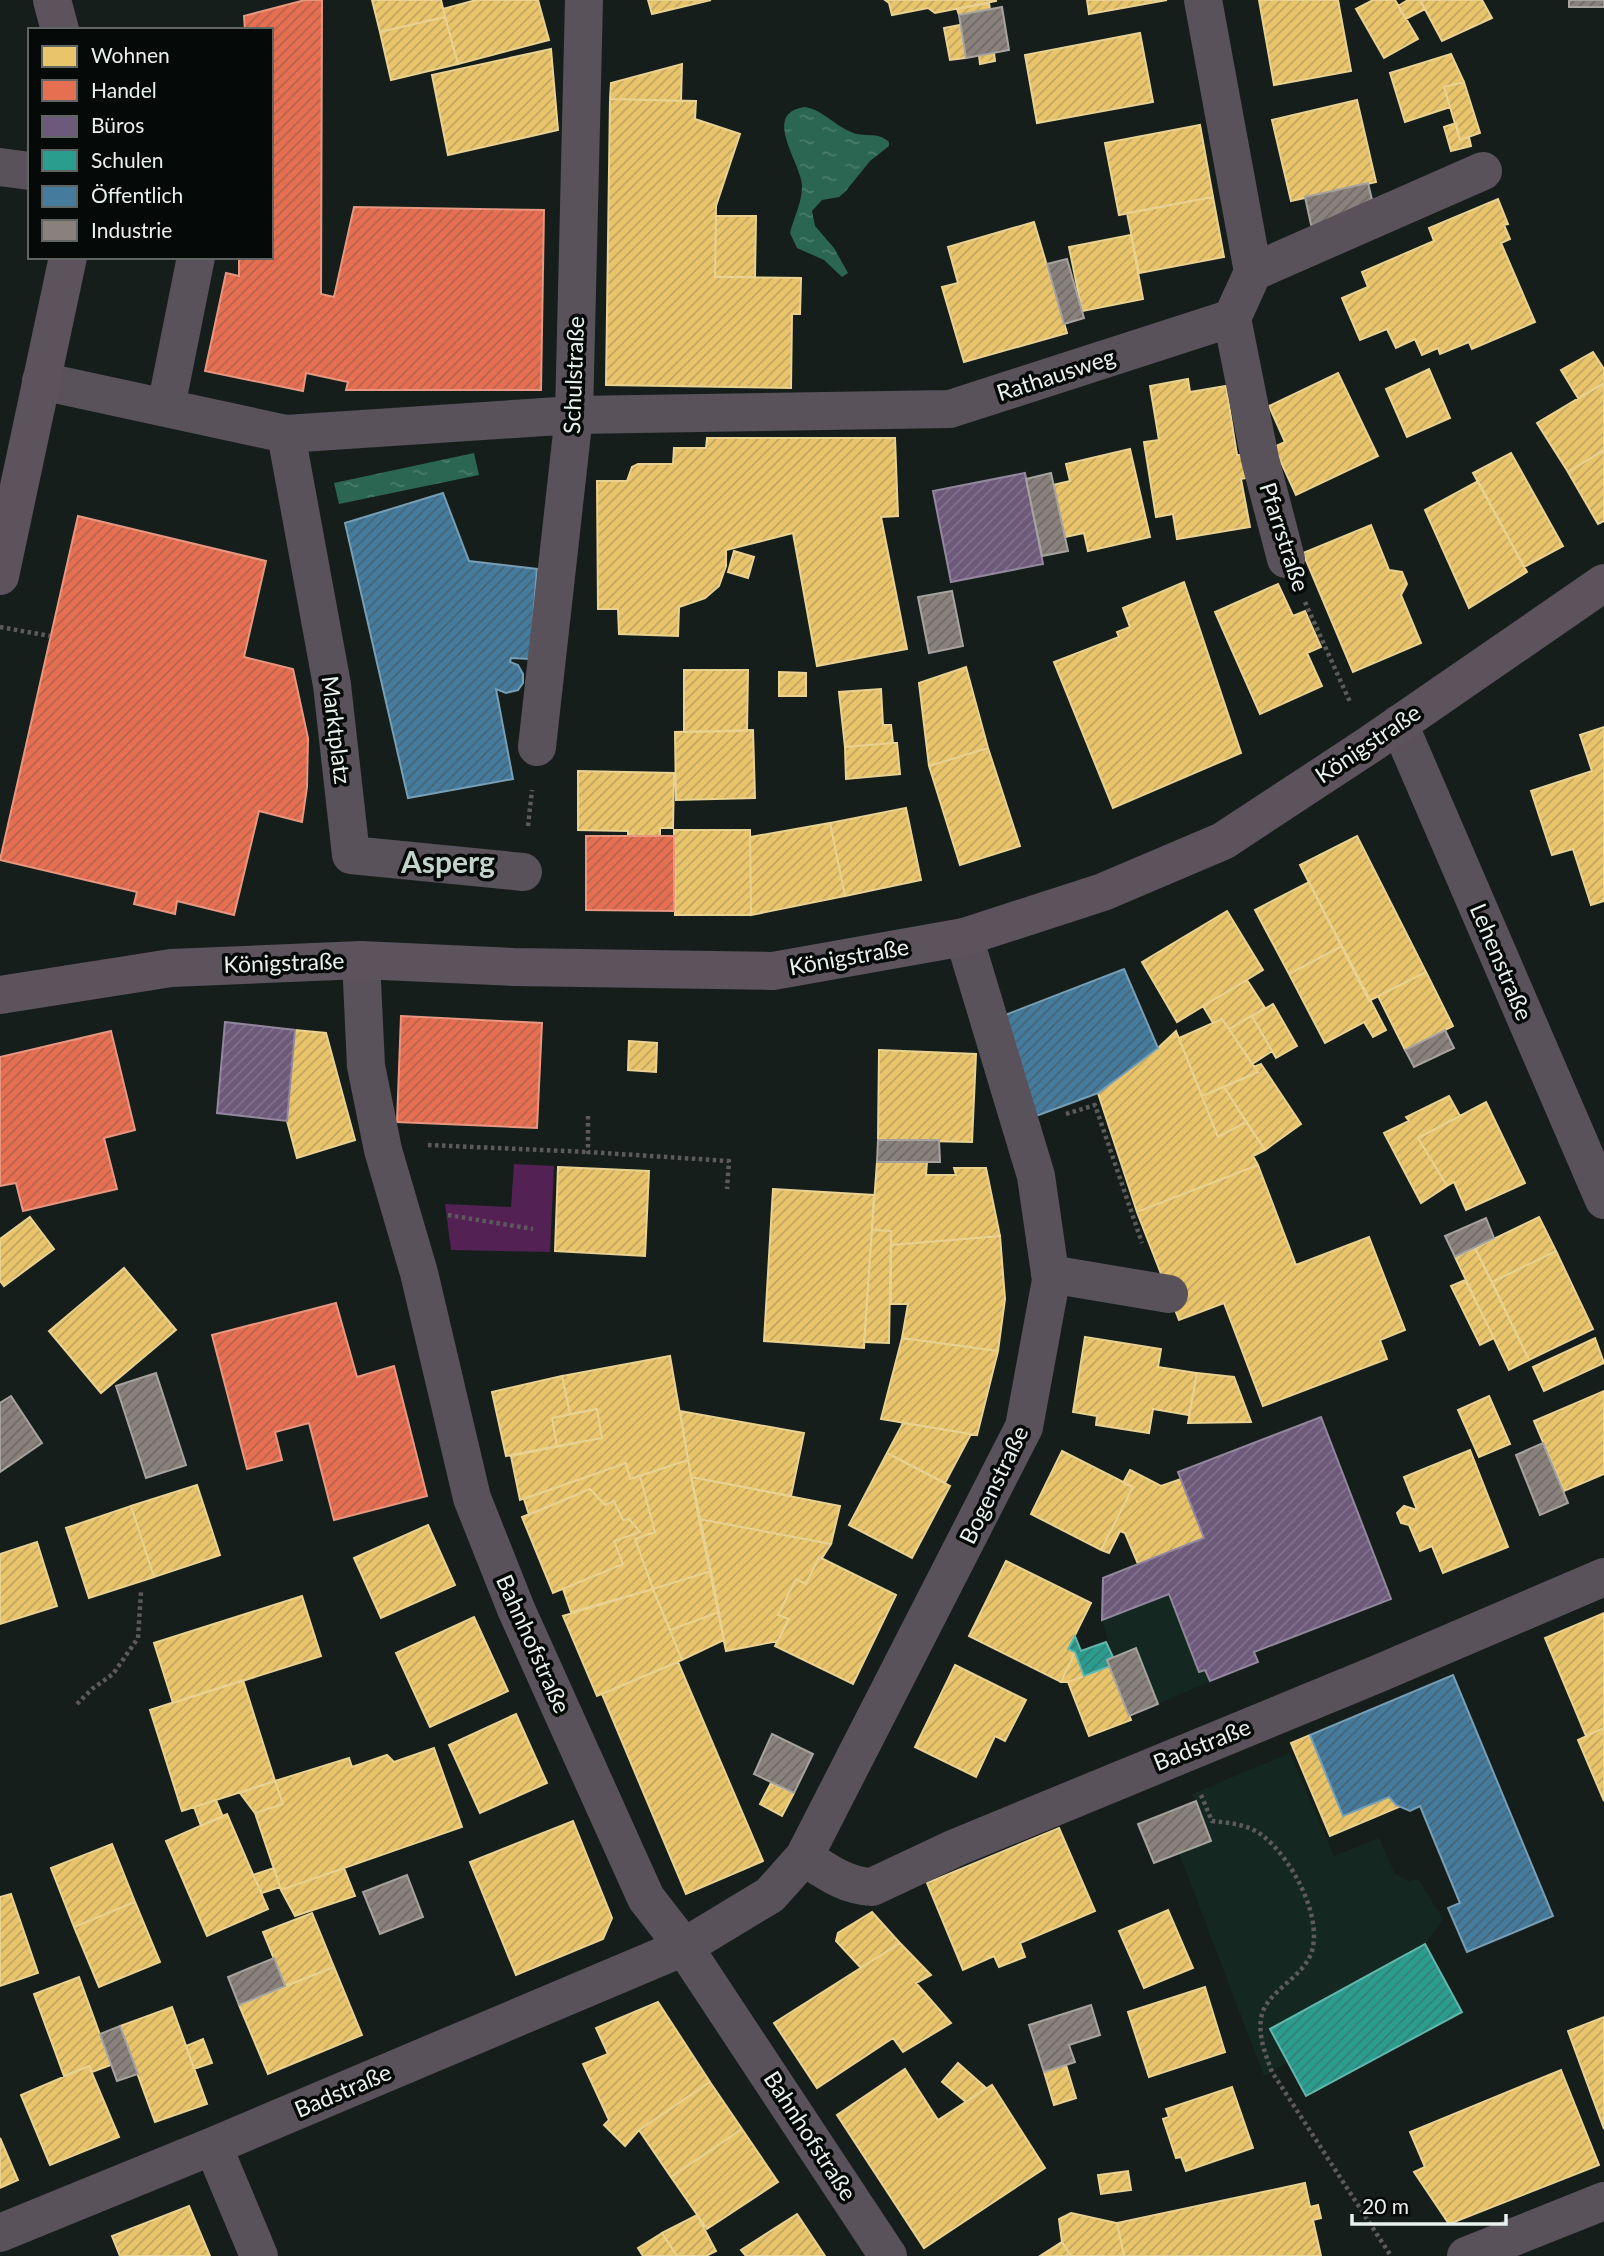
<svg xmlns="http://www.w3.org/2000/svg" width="1604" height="2256" font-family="Lato,sans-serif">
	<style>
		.built { fill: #142821 }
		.grass { fill: #532153 }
		.water { fill: url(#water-ripples) }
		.homes { fill: url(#homes-hatch); stroke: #e9d291; stroke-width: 2 }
		.shops { fill: url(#shops-hatch); stroke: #e79680; stroke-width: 2 }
		.offices { fill: url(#offices-hatch); stroke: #92879c; stroke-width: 2 }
		.schools { fill: url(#schools-hatch); stroke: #63b6ab; stroke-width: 2 }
		.public { fill: url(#public-hatch); stroke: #769eb5; stroke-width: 2 }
		.industry { fill: url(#industry-hatch); stroke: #a6a39e; stroke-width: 2 }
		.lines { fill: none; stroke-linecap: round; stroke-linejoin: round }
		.path { stroke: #5c5a5d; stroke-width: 4.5; stroke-dasharray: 3.5 3.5; stroke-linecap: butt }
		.minor { stroke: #5a525a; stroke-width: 38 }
		.major { stroke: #5c535c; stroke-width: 38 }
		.labels { text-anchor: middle; stroke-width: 7; stroke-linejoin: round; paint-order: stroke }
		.street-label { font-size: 23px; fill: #e8f1ed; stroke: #050907 }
		.district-label { font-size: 30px; font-weight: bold; fill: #c1d3cb; stroke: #050907 }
	</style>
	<defs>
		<pattern id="water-ripples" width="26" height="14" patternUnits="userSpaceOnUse" patternTransform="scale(1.75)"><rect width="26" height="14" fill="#2a6651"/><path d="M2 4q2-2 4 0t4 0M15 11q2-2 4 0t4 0" fill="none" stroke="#497c6a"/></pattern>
		<pattern id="homes-hatch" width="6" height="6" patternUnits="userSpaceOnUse" patternTransform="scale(1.75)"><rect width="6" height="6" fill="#e9c46a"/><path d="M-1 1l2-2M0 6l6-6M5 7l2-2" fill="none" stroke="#c0a561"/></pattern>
		<pattern id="shops-hatch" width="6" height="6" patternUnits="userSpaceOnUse" patternTransform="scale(1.75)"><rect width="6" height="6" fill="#e76f51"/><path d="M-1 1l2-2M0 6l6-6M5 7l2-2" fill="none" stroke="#b7634e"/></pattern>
		<pattern id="offices-hatch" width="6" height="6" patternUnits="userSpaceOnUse" patternTransform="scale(1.75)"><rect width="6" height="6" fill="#6d597a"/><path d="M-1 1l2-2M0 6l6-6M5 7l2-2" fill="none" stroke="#82718d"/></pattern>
		<pattern id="schools-hatch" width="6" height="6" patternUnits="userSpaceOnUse" patternTransform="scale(1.75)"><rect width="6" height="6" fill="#2a9d8f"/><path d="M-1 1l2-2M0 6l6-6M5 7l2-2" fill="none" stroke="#347f76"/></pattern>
		<pattern id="public-hatch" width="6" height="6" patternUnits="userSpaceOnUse" patternTransform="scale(1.75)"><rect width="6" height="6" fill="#457b9d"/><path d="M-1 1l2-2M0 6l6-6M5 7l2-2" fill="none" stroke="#456476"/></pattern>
		<pattern id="industry-hatch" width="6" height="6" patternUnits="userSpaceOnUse" patternTransform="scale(1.75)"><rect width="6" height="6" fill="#8a817c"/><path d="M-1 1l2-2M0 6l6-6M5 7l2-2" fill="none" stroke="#6f6a67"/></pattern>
	</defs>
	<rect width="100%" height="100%" fill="#161e1b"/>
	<path class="built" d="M1169,1594L1199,1672L1205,1670L1210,1681L1158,1704L1136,1648L1113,1657L1102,1620Z
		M1290,1753L1334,1856L1379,1838L1395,1874L1409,1881L1418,1879L1443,1919L1425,1944L1270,2028L1288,2062L1264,2076L1179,1853L1211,1841L1192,1794Z"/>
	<path class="grass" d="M514,1164L554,1166L550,1252L451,1250L445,1204L511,1207Z"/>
	<path class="water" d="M805,107C823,110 834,125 851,132C864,138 878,131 889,142V146L870,161L845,192L839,197L822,200L812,211L815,226L834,248L848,273L842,277L824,260L797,248L790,233C794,217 802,203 802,186C802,164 760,113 805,107Z
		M474,453L479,475L339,504L334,483Z"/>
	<path class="homes" d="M372,0H441L445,17L380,32Z
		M476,0H538L549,40L458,64L443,9Z
		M648,0H711L652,14Z
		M885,0H996V1L935,13L928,8L892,15L889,3Z
		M1087,0H1167L1089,14Z
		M1259,0H1338L1351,71L1274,85Z
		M1373,0H1395L1418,39L1384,58L1356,9Z
		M1408,0H1420L1425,9L1406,19L1398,6Z
		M1420,0H1482L1492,18L1442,41Z
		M989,3L990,10L959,15L957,9Z
		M445,17L458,64L391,80L380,32Z
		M960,25L966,58L950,60L944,28Z
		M1140,33L1153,102L1037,123L1025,55Z
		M551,49L558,130L448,155L432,75Z
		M994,53L995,61L980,64L979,55Z
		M1451,54L1464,82L1444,87L1450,107L1405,122L1390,73Z
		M682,64L681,101L610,99L611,83Z
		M1464,82L1480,133L1460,140L1444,87Z
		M610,99L696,101L695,119L740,134L716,206L715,277L801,278L800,314H792L791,388L606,385Z
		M1357,100L1376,182L1291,201L1272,120Z
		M1456,123L1460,140L1469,137L1471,146L1451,151L1444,127Z
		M1200,125L1213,197L1119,215L1105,143Z
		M1213,197L1224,257L1139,273L1127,213Z
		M1498,199L1508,224L1504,225L1510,239L1501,243L1535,322L1472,349L1469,342L1440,354L1438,348L1422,355L1415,339L1396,348L1387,329L1360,340L1342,298L1368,287L1362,272L1434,241L1429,228Z
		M716,216H756L755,277H715Z
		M1034,222L1067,333L964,362L942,287L958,283L948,247Z
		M1131,235L1143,299L1082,311L1069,247Z
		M1593,352L1604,369V383L1578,398L1561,370Z
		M1429,369L1450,418L1407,437L1386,389Z
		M1338,373L1378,456L1296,495L1274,447L1285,442L1269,406Z
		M1188,379L1190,392L1226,386L1237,455H1243L1246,478L1241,479L1250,527L1177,539L1173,514L1156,517L1144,442L1159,440L1150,386Z
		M1604,383V450L1568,472L1537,423Z
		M707,438H895L898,516L881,517L907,649L817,666L793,533L726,550V566L719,586L705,598L679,607L678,636L619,634L618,609H598L597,481H627L632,467L638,464H673L674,448H706Z
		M1130,449L1150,537L1088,551L1084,533L1065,537L1053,485L1070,481L1066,464Z
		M1604,450V521L1598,524L1568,472Z
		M1511,453L1563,546L1524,567L1473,473Z
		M1478,481L1527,572L1469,608L1425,510Z
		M1371,525L1389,570L1402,572L1407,584L1401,595L1421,643L1353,672L1303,553Z
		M734,551L754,557L748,578L728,572Z
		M1184,582L1241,753L1113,808L1054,662L1119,637L1117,632L1130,627L1123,608Z
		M1278,584L1293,616L1305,611L1321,647L1307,653L1322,686L1260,714L1215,612Z
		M966,667L988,748L929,766L919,683Z
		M684,670H748L747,731L684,732Z
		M779,672L806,673V696H779Z
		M881,689L883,725H891L893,743L845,747L839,692Z
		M1604,727V901L1591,905L1573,849L1552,855L1531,791L1592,771L1580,735Z
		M753,730L755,798L676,800L675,732Z
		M893,743H897L900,774L846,779L845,747Z
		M988,748L1020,846L960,865L929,766Z
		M578,771L674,773L673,828H660V836H628V831L578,830Z
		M906,808L921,880L845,896L830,823Z
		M830,823L845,896L751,915L750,837Z
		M674,830H750L751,915H675Z
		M1357,836L1426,972L1369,1001L1300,865Z
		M1309,882L1342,946L1289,974L1255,910Z
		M1227,911L1263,970L1177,1022L1142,962Z
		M1342,946L1386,1030L1373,1037L1364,1022L1325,1043L1289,974Z
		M1426,972L1453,1026L1405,1050L1378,996Z
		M1247,980L1265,1008L1229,1029L1222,1019L1213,1023L1203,1006Z
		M1273,1004L1297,1046L1276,1058L1252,1016Z
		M1252,1016L1272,1051L1252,1064L1229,1029Z
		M1222,1019L1258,1072L1202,1096L1179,1038Z
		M295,1030L326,1033L355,1140L297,1158L287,1121Z
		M1176,1031L1218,1137L1246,1122L1265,1150L1253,1156L1258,1165L1137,1212L1098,1093L1158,1048Z
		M629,1041L657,1043L656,1072L628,1070Z
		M879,1050L976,1054L972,1142L878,1140Z
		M1261,1064L1301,1124L1265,1150L1224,1087L1258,1072L1254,1067Z
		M1224,1087L1246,1122L1218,1137L1202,1096Z
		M1449,1096L1460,1116L1418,1138L1447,1186L1421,1203L1384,1133L1409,1121L1406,1117Z
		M1486,1102L1525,1183L1466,1210L1454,1182L1447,1186L1418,1138Z
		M877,1162H927L926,1175H956L954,1168H986L1000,1236L891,1245V1231L872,1230Z
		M1258,1165L1296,1265L1369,1237L1405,1330L1380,1340L1387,1359L1263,1406L1224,1303L1179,1320L1137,1212Z
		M558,1167L649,1171L645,1256L555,1251Z
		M773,1189L874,1195L864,1348L764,1341Z
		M30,1217L54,1249L4,1286L0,1281V1239Z
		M1539,1217L1556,1251L1492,1282L1475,1248Z
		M872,1230L891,1231L889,1343L864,1342Z
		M1000,1236L1005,1299L998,1351L902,1338L908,1304H891V1245Z
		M1475,1248L1529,1360L1509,1370L1455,1257Z
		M1556,1251L1593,1329L1529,1360L1492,1282Z
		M124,1268L176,1330L101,1393L49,1331Z
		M1465,1280L1494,1338L1480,1345L1451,1286Z
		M1085,1337L1161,1349L1158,1367L1197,1373L1189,1415L1153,1409L1149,1433L1096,1425L1097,1416L1073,1412Z
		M902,1338L998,1351L977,1435L881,1419Z
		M1595,1338L1604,1363L1544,1391L1533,1367Z
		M670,1356L688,1460L630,1479L626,1463L520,1500L511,1456L602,1438L597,1409L570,1414L562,1376Z
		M1197,1373L1234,1377L1251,1422L1188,1423Z
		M562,1376L570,1414L552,1418L557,1446L506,1456L492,1392Z
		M1604,1391V1474L1564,1491L1534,1421Z
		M1489,1396L1510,1444L1479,1457L1458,1410Z
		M597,1409L602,1438L557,1446L552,1418Z
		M680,1411L804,1433L791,1496L691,1477Z
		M903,1423L971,1434L945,1483L887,1453Z
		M1470,1450L1508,1547L1443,1573L1432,1546L1420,1551L1409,1525L1401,1523L1397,1513L1404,1506L1417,1510L1404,1477Z
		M1062,1451L1133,1487L1101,1550L1031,1514Z
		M887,1453L950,1486L912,1558L849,1525Z
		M688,1460L711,1571L653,1589L635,1539L655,1532L640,1476Z
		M626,1463L630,1479L640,1476L655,1532L635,1539L653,1589L571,1612L563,1589L623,1564L614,1541L640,1532L629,1519L623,1520L614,1501L605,1505L590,1489L529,1515L524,1499Z
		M1130,1470L1161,1486L1181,1479L1204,1538L1138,1564L1125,1533L1120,1531L1109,1553L1101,1550L1133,1487L1123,1483Z
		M691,1477L840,1506L831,1544L699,1519Z
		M197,1485L220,1555L154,1577L131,1506Z
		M590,1489L605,1505L614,1501L623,1520L629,1519L640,1532L614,1541L623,1564L553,1593L522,1517Z
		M131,1506L154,1577L89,1598L66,1528Z
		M699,1519L831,1544L822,1558L819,1557L806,1584L796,1579L778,1615L789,1619L778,1641L726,1651Z
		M428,1525L455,1585L381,1618L354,1558Z
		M37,1542L57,1606L0,1624V1554Z
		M819,1557L896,1595L853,1684L775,1646L789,1619L778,1615L796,1579L806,1584Z
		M1006,1561L1091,1603L1068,1649L1075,1652L1061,1682L969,1636Z
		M711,1571L719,1612L670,1630L653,1589Z
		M653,1589L682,1660L597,1696L563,1616Z
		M302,1596L321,1656L173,1703L154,1643Z
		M719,1612L724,1640L682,1660L670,1630Z
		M1604,1613V1728L1586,1736L1545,1638Z
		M474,1617L508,1691L430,1727L396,1653Z
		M1075,1652L1084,1676L1068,1682H1061Z
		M678,1662L763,1861L686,1894L602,1694Z
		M955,1665L1026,1700L1005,1741L995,1736L976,1777L915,1747Z
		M1110,1666L1131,1720L1089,1736L1068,1682Z
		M243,1680L275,1781L182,1811L150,1710Z
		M516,1714L547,1783L480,1813L449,1745Z
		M1604,1728V1801L1578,1740Z
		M1310,1735L1343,1816L1389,1797L1399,1807L1330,1836L1291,1743Z
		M434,1748L462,1827L281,1890L255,1813L283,1804L275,1781L349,1758L352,1767L387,1755L394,1762Z
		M275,1781L283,1804L255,1813L240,1793Z
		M771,1783L794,1793L782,1816L760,1804Z
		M216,1800L223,1817L201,1826L194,1807Z
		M227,1814L268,1909L207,1936L166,1841Z
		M573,1821L612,1918L603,1939L516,1975L470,1862Z
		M1059,1828L1095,1911L1020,1943L1025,1957L999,1967L994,1956L963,1970L927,1883Z
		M112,1844L135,1902L74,1927L51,1868Z
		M274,1868L280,1887L262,1893L253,1875Z
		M344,1868L355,1896L295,1916L281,1890Z
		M11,1894L38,1973L0,1986V1897Z
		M135,1902L160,1962L99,1987L74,1927Z
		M1168,1910L1193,1968L1144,1988L1119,1931Z
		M872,1912L900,1943L861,1968L836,1941L838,1933Z
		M312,1913L334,1967L285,1986L263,1932Z
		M900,1943L931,1975L916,1983L951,2023L903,2052L893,2038L817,2088L774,2023Z
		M334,1967L362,2035L268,2074L239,2005Z
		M79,1977L111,2065L92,2072L89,2066L64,2076L34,1994Z
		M1205,1987L1225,2052L1149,2077L1128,2012Z
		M658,2002L710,2082L639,2130L625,2146L604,2125L609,2120L583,2064L608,2054L596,2028Z
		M172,2007L207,2104L155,2122L120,2026Z
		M1604,2017V2129L1568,2031Z
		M203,2039L212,2063L194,2069L186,2046Z
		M958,2063L986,2088L966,2102L942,2082Z
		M1066,2065L1076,2098L1054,2105L1044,2072Z
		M89,2066L119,2137L50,2165L21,2095Z
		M905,2069L938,2120L992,2085L1045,2168L924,2248L837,2115Z
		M1561,2070L1599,2165L1449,2224L1414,2172L1425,2167L1410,2132Z
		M710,2082L742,2129L671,2177L639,2130Z
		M1232,2087L1253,2148L1186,2171L1181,2157L1176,2158L1163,2119L1169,2117L1166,2109Z
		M742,2129L778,2182L707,2229L671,2177Z
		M0,2138L18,2180L0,2188Z
		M1128,2171L1131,2190L1101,2194L1098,2175Z
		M1305,2183L1310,2207L1318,2205L1321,2218L1313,2220L1321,2256H1124L1117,2223Z
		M189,2206L210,2256H120L112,2236Z
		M1071,2213L1117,2223L1124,2256H1071L1062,2242L1059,2219Z
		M797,2214L825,2256H746L741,2250Z
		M697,2215L716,2251L706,2256H677L662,2233Z
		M662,2233L677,2256H643L638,2248Z
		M1062,2242L1071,2256H1040Z"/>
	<path class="shops" d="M305,0H322L321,294L334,297L354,207L544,210L541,390H346L348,382L306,373L303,391L205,371L226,273L239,276V257H271V30H245L244,16Z
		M78,516L266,561L244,657L293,669L308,738L307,787L302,822L259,811L234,915L177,901L175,914L134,904L137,892L0,860Z
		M586,836H674V911L586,910Z
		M401,1016L542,1023L537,1128L397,1122Z
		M111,1031L135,1130L104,1138L117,1189L23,1211L16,1183L0,1186V1057Z
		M336,1303L357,1377L394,1366L427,1496L334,1520L309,1423L275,1432L282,1460L247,1469L212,1335Z"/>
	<path class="offices" d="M1025,473L1043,564L951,582L933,491Z
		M225,1022L295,1030L287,1121L217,1113Z
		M1321,1417L1391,1599L1254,1652L1258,1662L1210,1681L1205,1670L1199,1672L1169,1594L1102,1620L1103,1578L1204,1538L1178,1472Z"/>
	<path class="schools" d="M1075,1636L1081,1651L1106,1642L1113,1657L1107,1660L1110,1666L1084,1676L1075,1652L1068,1649Z
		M1425,1944L1462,2012L1306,2096L1270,2029Z"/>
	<path class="public" d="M443,493L469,561L537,569L530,659L511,658L510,662L518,665L523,674V683L518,690L506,693L496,689L513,779L408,798L345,523Z
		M1124,969L1158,1048L1098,1093L1028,1119L1005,1015Z
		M1453,1675L1553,1916L1467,1952L1448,1908L1460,1903L1420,1806L1410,1811L1396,1805L1389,1797L1343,1816L1310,1735Z"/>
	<path class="industry" d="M1569,0H1604V7H1569Z
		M1002,7L1009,50L966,58L959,15Z
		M1368,183L1373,204L1312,229L1305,197Z
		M1067,259L1084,318L1064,324L1047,264Z
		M1051,473L1068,551L1042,556L1026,479Z
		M952,591L963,646L929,653L918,597Z
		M1445,1030L1454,1048L1414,1067L1405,1050Z
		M878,1140H939L940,1162H877Z
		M1486,1218L1494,1238L1455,1257L1445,1236Z
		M156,1373L186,1465L146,1478L116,1386Z
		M11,1396L42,1443L0,1472V1403Z
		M1543,1443L1568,1503L1540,1515L1516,1455Z
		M1136,1648L1158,1704L1129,1716L1107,1660Z
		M772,1734L813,1754L794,1793L754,1774Z
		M1196,1801L1211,1841L1154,1863L1138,1824Z
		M407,1875L423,1917L380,1934L363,1892Z
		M274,1958L285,1986L239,2005L228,1977Z
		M1091,2005L1100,2035L1069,2045L1075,2062L1044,2072L1029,2025Z
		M120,2026L138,2074L117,2081L100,2034Z"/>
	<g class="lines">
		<path class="path" d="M1305,602L1350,702
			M0,627L50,636
			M528,826L532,790
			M1066,1114L1095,1105L1142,1243
			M588,1116V1152L729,1161L727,1189
			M428,1145L588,1152
			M448,1215L533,1229
			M77,1704L92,1689L113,1674L138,1638L141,1592
			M1201,1795L1212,1821C1230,1823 1248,1824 1263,1836C1291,1858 1322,1914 1312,1951C1304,1977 1269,1990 1262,2014C1257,2034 1265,2053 1272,2072L1391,2256"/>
		<path class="minor" d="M1203,0L1253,272
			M0,167L30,171
			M1232,318L1260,459L1286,559
			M41,381L286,434L332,685L351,855L523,872
			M166,407L196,257
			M286,434L574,415L950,409L1232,318L1253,272L1483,171
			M1399,724L1604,1200
			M537,747L574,415L584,0
			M361,960L366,1066L383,1150L419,1273L472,1498L516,1609L646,1898L684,1947L888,2256
			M1050,1274L1169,1294
			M804,1857C826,1871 845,1886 872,1887L955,1848L1375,1675L1604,1577
			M213,2146L259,2256
			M0,2233L213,2146L684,1947L770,1895L804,1857L1024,1427L1051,1280L1036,1176L964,937
			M1466,2256L1604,2201"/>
		<path class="major" d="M52,0L60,30
			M0,576L68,257
			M0,995L171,968L361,960L514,967L773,971L964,937L1103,892L1223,841L1369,745L1604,583"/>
	</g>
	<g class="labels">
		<g class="street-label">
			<text transform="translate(574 375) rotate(-88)" y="8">Schulstraße</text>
			<text transform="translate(1056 375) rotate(-18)" y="8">Rathausweg</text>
			<text transform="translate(1284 537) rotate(72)" y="8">Pfarrstraße</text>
			<text transform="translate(336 730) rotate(83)" y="8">Marktplatz</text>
			<text transform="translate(1368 744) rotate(-34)" y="8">Königstraße</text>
			<text transform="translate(849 957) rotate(-10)" y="8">Königstraße</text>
			<text transform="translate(1501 962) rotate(67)" y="8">Lehenstraße</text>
			<text transform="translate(284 963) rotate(-2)" y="8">Königstraße</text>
			<text transform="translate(994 1485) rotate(-64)" y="8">Bogenstraße</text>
			<text transform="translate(533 1644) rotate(66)" y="8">Bahnhofstraße</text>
			<text transform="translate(1202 1745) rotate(-22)" y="8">Badstraße</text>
			<text transform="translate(343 2091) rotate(-23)" y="8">Badstraße</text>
			<text transform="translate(810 2136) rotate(57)" y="8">Bahnhofstraße</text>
		</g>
		<g class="district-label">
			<text x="448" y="873">Asperg</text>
		</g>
	</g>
	<rect x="28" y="28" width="245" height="231" fill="#050907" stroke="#606663" stroke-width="2"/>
	<rect x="42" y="46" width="35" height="21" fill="#e9c46a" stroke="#606663" stroke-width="2"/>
	<text x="91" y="63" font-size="21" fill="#e8f1ed">Wohnen</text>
	<rect x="42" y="80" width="35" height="21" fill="#e76f51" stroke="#606663" stroke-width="2"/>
	<text x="91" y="98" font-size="21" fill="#e8f1ed">Handel</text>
	<rect x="42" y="116" width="35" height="21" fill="#6d597a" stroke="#606663" stroke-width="2"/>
	<text x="91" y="133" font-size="21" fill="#e8f1ed">Büros</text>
	<rect x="42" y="150" width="35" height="21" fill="#2a9d8f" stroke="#606663" stroke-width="2"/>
	<text x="91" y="168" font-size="21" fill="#e8f1ed">Schulen</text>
	<rect x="42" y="186" width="35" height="21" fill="#457b9d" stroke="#606663" stroke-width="2"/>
	<text x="91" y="203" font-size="21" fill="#e8f1ed">Öffentlich</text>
	<rect x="42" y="220" width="35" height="21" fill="#8a817c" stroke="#606663" stroke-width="2"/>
	<text x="91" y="238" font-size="21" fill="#e8f1ed">Industrie</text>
	<path d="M1352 2214v10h154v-10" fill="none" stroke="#e8f1ed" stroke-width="3.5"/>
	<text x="1362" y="2214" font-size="21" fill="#e8f1ed" stroke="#050907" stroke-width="5" paint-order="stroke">20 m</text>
</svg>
